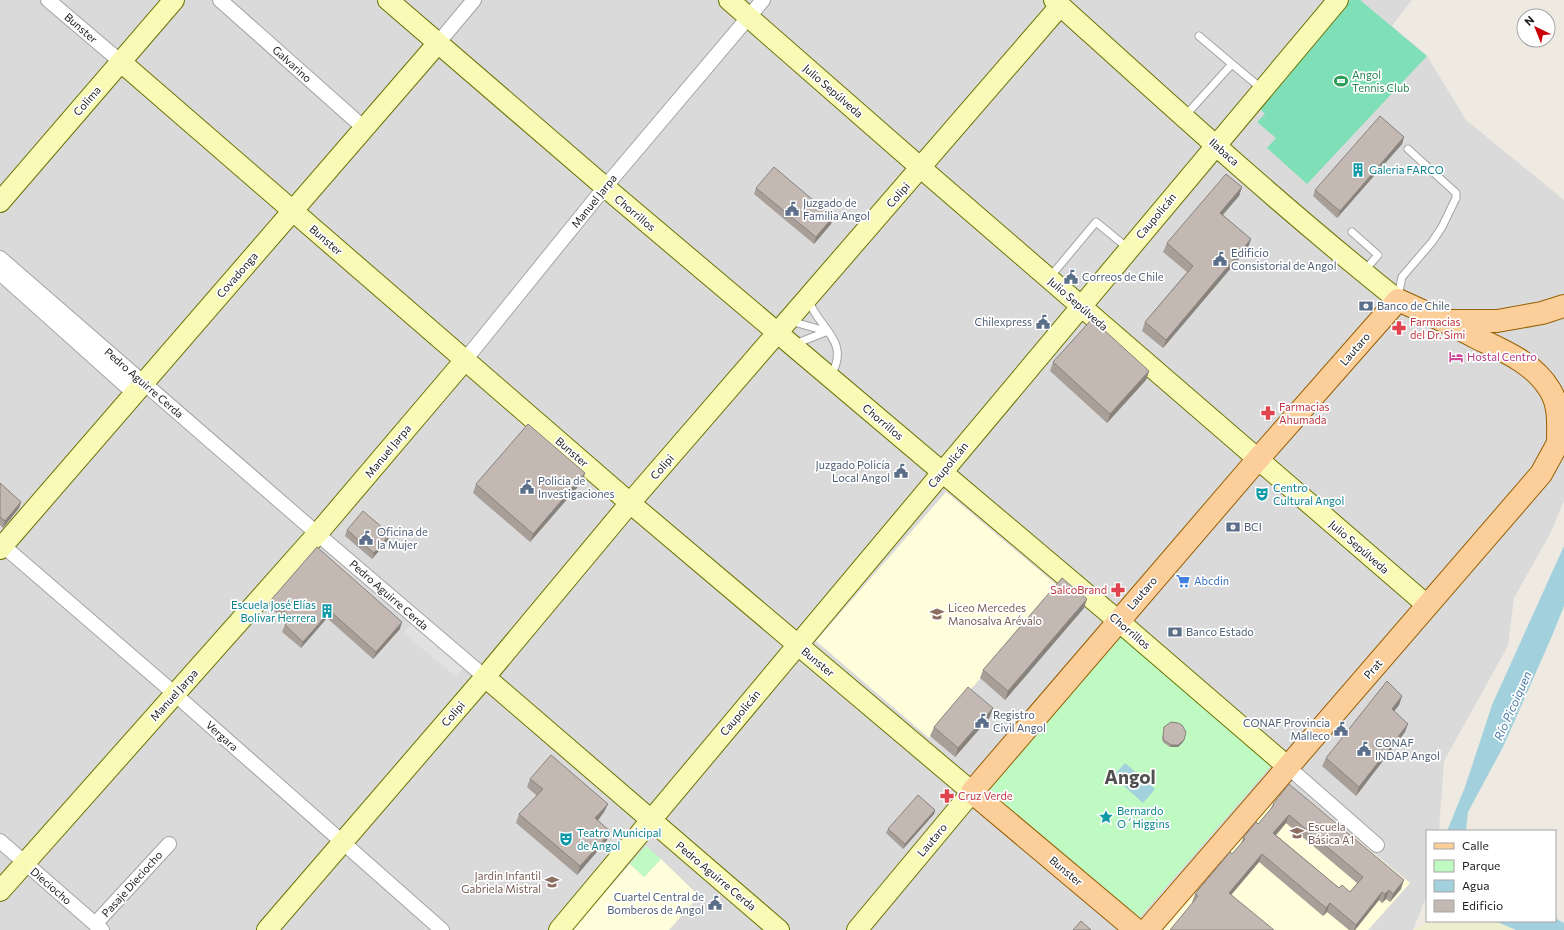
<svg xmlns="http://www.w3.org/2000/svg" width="1564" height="930" font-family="Commissioner,sans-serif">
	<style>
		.residential { fill: #dbdada }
		.education { fill: #fffedb }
		.farmland { fill: #eceecd }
		.park { fill: #befac1 }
		.pitch { fill: #7fdfb7 }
		.parking { fill: #e1e1e1 }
		.water { fill: #a2d1dd }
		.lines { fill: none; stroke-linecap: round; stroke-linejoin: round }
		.lane-casing { stroke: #a4a4a4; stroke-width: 9 }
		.street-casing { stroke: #a4a4a4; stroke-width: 16 }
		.secondary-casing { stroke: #6b7404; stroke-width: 22 }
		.primary-casing { stroke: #965f00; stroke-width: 24 }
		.lane { stroke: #fff; stroke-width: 7 }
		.street { stroke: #fff; stroke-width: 14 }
		.secondary { stroke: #f8fab5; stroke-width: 20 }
		.primary { stroke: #fcce99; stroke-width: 22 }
		.wall { fill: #a89f99; fill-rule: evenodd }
		.shaded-wall { fill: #88827d }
		.building { fill: #c3b9b2; stroke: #88827d; fill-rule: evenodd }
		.labels { text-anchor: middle; stroke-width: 3.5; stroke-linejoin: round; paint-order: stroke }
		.street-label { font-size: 11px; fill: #1d1d1d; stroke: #fff }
		.leisure-label { font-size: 11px; fill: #27864d; stroke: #fff; text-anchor: start }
		.culture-label { font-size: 11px; fill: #0d838f; stroke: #fff; text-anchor: start }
		.service-label { font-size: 11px; fill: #4e5e75; stroke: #fff; text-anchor: start }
		.health-label { font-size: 11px; fill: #be3a42; stroke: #fff; text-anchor: start }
		.hotel-label { font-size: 11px; fill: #b23c85; stroke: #fff; text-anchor: start }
		.shop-label { font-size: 11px; fill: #366cbe; stroke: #fff; text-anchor: start }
		.education-label { font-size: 11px; fill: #785e54; stroke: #fff; text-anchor: start }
		.water-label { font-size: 12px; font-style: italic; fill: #4679a5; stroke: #fff }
		.town-label { font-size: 19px; font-weight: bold; fill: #505050; stroke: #fff }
	</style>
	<rect width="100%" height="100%" fill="#eeeae2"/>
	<path class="residential" d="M0,0H1412L1392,26L1427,56L1466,120L1564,200V501L1550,534L1514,598L1508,646L1444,761L1439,831H1427V895L1413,930H0Z"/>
	<path class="education" d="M946,492L1059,587L929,738L816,641Z
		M1289,784L1410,883L1368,930H1161Z
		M661,859L699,896L669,930H572L630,864L644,877Z"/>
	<path class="farmland" d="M1432,921H1495L1516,930H1413Z"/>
	<path class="park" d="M1120,635L1271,766L1138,919L985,790Z
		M646,846L661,859L644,877L630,864Z"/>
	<path class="pitch" d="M1350,0H1360L1427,56L1307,184L1267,148L1276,138L1257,122L1265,114L1258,107Z"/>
	<path class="parking" d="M413,621L466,665L456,677L404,633Z"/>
	<path class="water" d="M1564,546V606L1552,636L1503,747L1468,812L1466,831H1447L1465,787L1492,705Z
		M1125,763L1155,789L1143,803L1113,776Z
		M1555,918L1564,923V930H1516L1495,921H1555Z"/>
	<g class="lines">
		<defs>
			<path id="lane" d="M1199,36L1232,64
				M1184,117L1232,64L1262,89
				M1352,232L1378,255L1365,270
				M1050,277L1096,222L1129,249
				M1398,296L1402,277L1432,242L1442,227L1456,198V193L1408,149
				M809,301C819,329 851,341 831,375
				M790,321L826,331
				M795,344L828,331"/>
			<path id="street" d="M48,0L121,62
				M220,0L364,128
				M438,43L474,0
				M0,258L328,543L485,677
				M0,273L135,394
				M465,360L605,187L763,0
				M0,543L160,681L442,930
				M1288,767L1377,845
				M0,841L102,930
				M95,924L169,844"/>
			<path id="secondary" d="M388,0L605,187L1129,630L1288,767
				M729,0L921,168L1428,606
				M1054,0C1167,102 1279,205 1398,300
				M121,62L630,503L972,792L857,930
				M0,202L174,0
				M0,549L438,43
				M485,677L779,930
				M0,891L318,533L465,360
				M267,930L485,677L630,503L1060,6
				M559,930L1338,0"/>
			<path id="primary" d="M1450,321H1497L1542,313L1564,306
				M1136,930L972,792L1258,459L1398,300C1425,312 1451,324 1477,338C1504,351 1534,363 1550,390C1560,406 1558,425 1558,443
				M1147,930L1541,474L1558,443L1560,430"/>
		</defs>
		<use href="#lane" class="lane-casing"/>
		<use href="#street" class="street-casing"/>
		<use href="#secondary" class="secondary-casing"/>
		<use href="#primary" class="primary-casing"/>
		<use href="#lane" class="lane"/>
		<use href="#street" class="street"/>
		<use href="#secondary" class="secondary"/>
		<use href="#primary" class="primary"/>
	</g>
	<path class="wall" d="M1404,137L1402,144L1337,218L1313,196L1315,190Z
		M1242,187L1239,196L1223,215L1251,239L1248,248L1163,348L1142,331L1145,322L1187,272L1163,252L1167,243Z
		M756,188L833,217L831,224L814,244L754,194Z
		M1053,362L1149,371L1146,380L1107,423L1050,371Z
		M585,473L582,482L530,542L473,493L476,484Z
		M0,483L21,502L19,508L3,528L0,525Z
		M347,530L388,540L372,559L345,536Z
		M317,547L400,629L373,659L327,618L301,648L282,632L285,625L287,622L268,606L271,600Z
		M1084,608L1005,700L980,678L983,670Z
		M1402,696L1399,705L1394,711L1405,732L1356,796L1322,766L1326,758Z
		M990,717L955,757L930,736L934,727Z
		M1164,727L1184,740L1183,742L1178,747H1170L1164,743L1162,740Z
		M530,779L608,804L604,812L598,821L607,840L577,875L516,823L519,814L537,796L527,787Z
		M1273,804L1401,889L1390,902L1386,899L1382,903L1379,900L1355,930H1349L1327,912L1323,916L1259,862L1231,895L1193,903L1192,902L1195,894L1232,854L1241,844L1243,838L1258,824L1270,810ZM1286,823L1357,883L1350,892L1339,888L1276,835Z
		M935,810L934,814L903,849L886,833L888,829Z"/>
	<path class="shaded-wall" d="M1404,137L1402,144L1337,218L1340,211Z
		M1242,187L1239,196L1217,221L1220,213Z
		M833,217L831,224L814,244L816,237Z
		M1251,239L1248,248L1163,348L1166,340Z
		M1149,371L1146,380L1107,423L1110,414Z
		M585,473L582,482L530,542L533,534Z
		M21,502L19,508L3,528L5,521Z
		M390,534L388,540L372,559L374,553Z
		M1087,599L1084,608L1005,700L1008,691Z
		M330,611L327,618L301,648L303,642Z
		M402,622L400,629L373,659L376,652Z
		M1402,696L1399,705L1389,718L1392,709Z
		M993,708L990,717L955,757L958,748Z
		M1408,724L1405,732L1356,796L1359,787Z
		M1184,740L1183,742L1178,747H1170L1171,745Z
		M608,804L604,812L592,827L595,818Z
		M935,810L934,814L903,849L905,844Z
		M1289,815L1286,823L1270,842L1273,833Z
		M611,832L607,840L577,875L580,866Z
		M1262,854L1259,862L1226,901L1229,893Z
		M1404,880L1401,889L1390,902L1393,894Z
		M1389,890L1386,899L1382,903L1385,894Z
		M1382,892L1379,900L1355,930H1354L1356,925Z
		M1330,903L1327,912L1323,916L1326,908Z"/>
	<path class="building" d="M1380,116L1404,137L1340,211L1315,190Z
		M774,167L833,217L816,237L756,188Z
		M1226,174L1242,187L1220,213L1251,239L1166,340L1145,322L1193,266L1167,243Z
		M1092,319L1149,371L1110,414L1053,362Z
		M528,424L585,473L533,534L476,484Z
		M0,483L21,502L5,521L0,517Z
		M363,511L390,534L374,553L347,530Z
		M317,547L402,622L376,652L330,611L303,642L285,625L291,617L271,600Z
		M1062,578L1087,599L1008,691L983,670Z
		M1387,681L1402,696L1392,709L1408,724L1359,787L1326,758Z
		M968,687L993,708L958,748L934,727Z
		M1171,722L1178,723L1182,725L1186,732L1184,740L1178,745H1171L1165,741L1163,738L1164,727Z
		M551,755L608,804L595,818L611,832L580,866L519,814L543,789L530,779Z
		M1289,784L1404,880L1393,894L1389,890L1385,894L1382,892L1356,925L1330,903L1326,908L1262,854L1229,893L1274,930H1170L1198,896L1195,894L1230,852L1232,854L1245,839L1243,838L1256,822L1258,824L1274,805L1273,804ZM1289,815L1363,877L1350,892L1342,885L1339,888L1273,833Z
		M918,795L935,810L905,844L888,829Z
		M1081,921L1091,930H1073Z"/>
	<defs>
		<symbol id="stadium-bare" viewBox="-9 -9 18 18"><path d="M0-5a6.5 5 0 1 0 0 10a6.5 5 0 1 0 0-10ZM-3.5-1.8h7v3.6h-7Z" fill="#2e9e5b" stroke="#fff" stroke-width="2.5" paint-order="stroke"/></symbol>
		<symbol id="building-bare" viewBox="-9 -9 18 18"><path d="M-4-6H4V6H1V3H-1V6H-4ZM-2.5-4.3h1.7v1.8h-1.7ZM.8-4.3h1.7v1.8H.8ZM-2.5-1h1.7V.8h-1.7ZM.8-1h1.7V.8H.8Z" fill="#0f9aa8" stroke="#fff" stroke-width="2.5" paint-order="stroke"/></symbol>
		<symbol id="civic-bare" viewBox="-9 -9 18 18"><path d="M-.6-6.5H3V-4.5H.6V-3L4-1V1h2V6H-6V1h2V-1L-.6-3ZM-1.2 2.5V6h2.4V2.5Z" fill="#5c6f8a" stroke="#fff" stroke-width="2.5" paint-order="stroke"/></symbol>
		<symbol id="bank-bare" viewBox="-9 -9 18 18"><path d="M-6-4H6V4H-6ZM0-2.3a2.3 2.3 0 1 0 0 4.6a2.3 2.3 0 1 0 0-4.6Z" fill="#5c6f8a" stroke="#fff" stroke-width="2.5" paint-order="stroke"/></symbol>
		<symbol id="pharmacy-bare" viewBox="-9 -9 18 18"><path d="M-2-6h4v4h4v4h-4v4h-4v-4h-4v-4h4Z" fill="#e0444e" stroke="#fff" stroke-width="2.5" paint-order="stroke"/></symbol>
		<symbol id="hotel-bare" viewBox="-9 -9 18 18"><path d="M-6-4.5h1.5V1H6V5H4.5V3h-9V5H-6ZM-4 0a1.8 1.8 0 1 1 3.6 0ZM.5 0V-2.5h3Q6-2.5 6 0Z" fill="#d1479c" stroke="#fff" stroke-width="2.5" paint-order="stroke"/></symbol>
		<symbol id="theatre-bare" viewBox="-9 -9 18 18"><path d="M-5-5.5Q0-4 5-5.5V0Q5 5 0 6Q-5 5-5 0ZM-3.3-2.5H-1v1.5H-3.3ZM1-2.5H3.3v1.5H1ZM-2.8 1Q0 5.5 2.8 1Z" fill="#0f9aa8" stroke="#fff" stroke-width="2.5" paint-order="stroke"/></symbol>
		<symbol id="supermarket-bare" viewBox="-9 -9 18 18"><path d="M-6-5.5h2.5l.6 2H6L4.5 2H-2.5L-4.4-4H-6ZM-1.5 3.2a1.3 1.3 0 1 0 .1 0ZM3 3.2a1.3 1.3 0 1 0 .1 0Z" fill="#3f7fe0" stroke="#fff" stroke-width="2.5" paint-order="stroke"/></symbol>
		<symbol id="school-bare" viewBox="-9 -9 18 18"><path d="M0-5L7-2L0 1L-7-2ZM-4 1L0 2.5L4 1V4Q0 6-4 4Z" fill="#8d6e63" stroke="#fff" stroke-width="2.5" paint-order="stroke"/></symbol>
		<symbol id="sight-bare" viewBox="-9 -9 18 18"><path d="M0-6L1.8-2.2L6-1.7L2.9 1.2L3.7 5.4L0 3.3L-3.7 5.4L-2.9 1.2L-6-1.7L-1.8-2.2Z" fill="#0f9aa8" stroke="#fff" stroke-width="2.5" paint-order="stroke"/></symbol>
	</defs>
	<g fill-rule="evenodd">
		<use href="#stadium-bare" x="1331" y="71" width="20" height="20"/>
		<use href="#building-bare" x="1348" y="160" width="20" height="20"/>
		<use href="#civic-bare" x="782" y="199" width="20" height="20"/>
		<use href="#civic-bare" x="1210" y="249" width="20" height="20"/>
		<use href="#civic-bare" x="1061" y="267" width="20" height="20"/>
		<use href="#bank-bare" x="1356" y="296" width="20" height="20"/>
		<use href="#civic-bare" x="1033" y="312" width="20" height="20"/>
		<use href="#pharmacy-bare" x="1389" y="318" width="20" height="20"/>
		<use href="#hotel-bare" x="1446" y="347" width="20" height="20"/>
		<use href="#pharmacy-bare" x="1258" y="403" width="20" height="20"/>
		<use href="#civic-bare" x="891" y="461" width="20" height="20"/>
		<use href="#civic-bare" x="517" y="477" width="20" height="20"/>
		<use href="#theatre-bare" x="1252" y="484" width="20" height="20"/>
		<use href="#bank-bare" x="1223" y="517" width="20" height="20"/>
		<use href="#civic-bare" x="356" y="528" width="20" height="20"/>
		<use href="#supermarket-bare" x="1173" y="571" width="20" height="20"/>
		<use href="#pharmacy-bare" x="1108" y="580" width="20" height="20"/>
		<use href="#building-bare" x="317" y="601" width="20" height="20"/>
		<use href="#school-bare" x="927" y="604" width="20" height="20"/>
		<use href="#bank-bare" x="1165" y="622" width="20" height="20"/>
		<use href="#civic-bare" x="972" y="711" width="20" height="20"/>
		<use href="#civic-bare" x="1331" y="719" width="20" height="20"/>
		<use href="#civic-bare" x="1354" y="739" width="20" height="20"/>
		<use href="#pharmacy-bare" x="937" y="786" width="20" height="20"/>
		<use href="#sight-bare" x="1096" y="807" width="20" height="20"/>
		<use href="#school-bare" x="1287" y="823" width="20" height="20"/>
		<use href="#theatre-bare" x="556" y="829" width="20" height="20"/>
		<use href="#school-bare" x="542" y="872" width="20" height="20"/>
		<use href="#civic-bare" x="705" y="893" width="20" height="20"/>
	</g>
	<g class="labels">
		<g class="street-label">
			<text transform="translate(81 28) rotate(41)" y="4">Bunster</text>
			<text transform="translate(292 64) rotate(42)" y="4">Galvarino</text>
			<text transform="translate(833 91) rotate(41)" y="4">Julio Sepúlveda</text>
			<text transform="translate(87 101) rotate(-49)" y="4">Colima</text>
			<text transform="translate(1224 152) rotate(41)" y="4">Ilabaca</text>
			<text transform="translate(898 195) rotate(-49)" y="4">Colipi</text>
			<text transform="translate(594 201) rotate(-51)" y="4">Manuel Jarpa</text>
			<text transform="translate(635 213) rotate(40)" y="4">Chorrillos</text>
			<text transform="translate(1156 216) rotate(-50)" y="4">Caupolicán</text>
			<text transform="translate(326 240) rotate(41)" y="4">Bunster</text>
			<text transform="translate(237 275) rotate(-49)" y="4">Covadonga</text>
			<text transform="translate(1078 304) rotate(41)" y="4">Julio Sepúlveda</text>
			<text transform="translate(1355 349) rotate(-49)" y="4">Lautaro</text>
			<text transform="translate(144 383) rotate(41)" y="4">Pedro Aguirre Cerda</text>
			<text transform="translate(883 422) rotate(40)" y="4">Chorrillos</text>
			<text transform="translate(388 451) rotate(-50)" y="4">Manuel Jarpa</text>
			<text transform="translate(572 452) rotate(41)" y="4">Bunster</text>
			<text transform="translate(948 465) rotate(-50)" y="4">Caupolicán</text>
			<text transform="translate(662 467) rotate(-49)" y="4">Colipi</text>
			<text transform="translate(1359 547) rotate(41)" y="4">Julio Sepúlveda</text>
			<text transform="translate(1142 593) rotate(-49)" y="4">Lautaro</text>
			<text transform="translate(389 595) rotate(41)" y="4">Pedro Aguirre Cerda</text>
			<text transform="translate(1130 631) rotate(40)" y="4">Chorrillos</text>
			<text transform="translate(818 662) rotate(40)" y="4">Bunster</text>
			<text transform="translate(1373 669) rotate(-49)" y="4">Prat</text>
			<text transform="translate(174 695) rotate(-48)" y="4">Manuel Jarpa</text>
			<text transform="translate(740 713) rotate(-50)" y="4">Caupolicán</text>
			<text transform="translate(453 714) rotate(-49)" y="4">Colipi</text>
			<text transform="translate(222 736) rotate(42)" y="4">Vergara</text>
			<text transform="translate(932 840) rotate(-50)" y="4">Lautaro</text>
			<text transform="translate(1066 871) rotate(40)" y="4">Bunster</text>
			<text transform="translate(716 876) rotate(40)" y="4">Pedro Aguirre Cerda</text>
			<text transform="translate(132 884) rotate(-48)" y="4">Pasaje Dieciocho</text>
			<text transform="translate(51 886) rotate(41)" y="4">Dieciocho</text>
		</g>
		<g class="leisure-label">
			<text x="1352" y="79">Angol<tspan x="1352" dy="13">Tennis Club</tspan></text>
		</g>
		<g class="culture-label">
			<text x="1369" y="174">Galeria FARCO</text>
			<text x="1273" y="492">Centro<tspan x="1273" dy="13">Cultural Angol</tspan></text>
			<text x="316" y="609" text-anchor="end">Escuela José Elías<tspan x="316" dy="13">Bolívar Herrera</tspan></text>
			<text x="1117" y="815">Bernardo<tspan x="1117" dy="13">O´Higgins</tspan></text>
			<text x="577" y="837">Teatro Municipal<tspan x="577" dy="13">de Angol</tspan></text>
		</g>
		<g class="service-label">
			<text x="803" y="207">Juzgado de<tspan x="803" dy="13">Familia Angol</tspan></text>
			<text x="1231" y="257">Edificio<tspan x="1231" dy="13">Consistorial de Angol</tspan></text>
			<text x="1082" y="281">Correos de Chile</text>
			<text x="1377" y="310">Banco de Chile</text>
			<text x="1032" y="326" text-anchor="end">Chilexpress</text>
			<text x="890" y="469" text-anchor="end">Juzgado Policía<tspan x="890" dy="13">Local Angol</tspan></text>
			<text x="538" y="485">Policia de<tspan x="538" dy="13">Investigaciones</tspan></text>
			<text x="1244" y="531">BCI</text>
			<text x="377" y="536">Oficina de<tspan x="377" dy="13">la Mujer</tspan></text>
			<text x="1186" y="636">Banco Estado</text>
			<text x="993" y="719">Registro<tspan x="993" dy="13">Civil Angol</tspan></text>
			<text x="1330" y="727" text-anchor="end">CONAF Provincia<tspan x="1330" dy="13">Malleco</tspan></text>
			<text x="1375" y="747">CONAF<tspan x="1375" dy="13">INDAP Angol</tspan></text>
			<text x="704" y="901" text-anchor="end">Cuartel Central de<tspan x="704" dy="13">Bomberos de Angol</tspan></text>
		</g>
		<g class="health-label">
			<text x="1410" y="326">Farmacias<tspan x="1410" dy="13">del Dr. Simi</tspan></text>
			<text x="1279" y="411">Farmacias<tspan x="1279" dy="13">Ahumada</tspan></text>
			<text x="1107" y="594" text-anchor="end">SalcoBrand</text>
			<text x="958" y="800">Cruz Verde</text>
		</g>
		<g class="hotel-label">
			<text x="1467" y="361">Hostal Centro</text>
		</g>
		<g class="shop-label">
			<text x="1194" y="585">Abcdin</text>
		</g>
		<g class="education-label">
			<text x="948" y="612">Liceo Mercedes<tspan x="948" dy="13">Manosalva Arévalo</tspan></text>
			<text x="1308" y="831">Escuela<tspan x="1308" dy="13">Básica A1</tspan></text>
			<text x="541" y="880" text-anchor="end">Jardin Infantil<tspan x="541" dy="13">Gabriela Mistral</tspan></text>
		</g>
		<g class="water-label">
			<text transform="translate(1513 706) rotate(-66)" y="4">Río Picoiquen</text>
		</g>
		<g class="town-label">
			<text x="1130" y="784">Angol</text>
		</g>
	</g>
	<rect x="1426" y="830" width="130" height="92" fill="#ffffff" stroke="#a5a5a5"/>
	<rect x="1434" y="843" width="20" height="6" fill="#fcce99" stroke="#a5a5a5"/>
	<text x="1462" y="850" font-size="12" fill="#1d1d1d">Calle</text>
	<rect x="1434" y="860" width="20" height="12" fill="#befac1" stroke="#a5a5a5"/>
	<text x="1462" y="870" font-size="12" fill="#1d1d1d">Parque</text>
	<rect x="1434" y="880" width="20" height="12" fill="#a2d1dd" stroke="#a5a5a5"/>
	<text x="1462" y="890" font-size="12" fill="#1d1d1d">Agua</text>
	<rect x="1434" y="900" width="20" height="12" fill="#c3b9b2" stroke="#a5a5a5"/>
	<text x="1462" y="910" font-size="12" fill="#1d1d1d">Edificio</text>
	<g transform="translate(1536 28) rotate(317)"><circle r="19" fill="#ffffff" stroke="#a5a5a5"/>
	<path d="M0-3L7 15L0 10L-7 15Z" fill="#ca0007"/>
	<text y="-6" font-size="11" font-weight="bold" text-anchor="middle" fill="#1d1d1d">N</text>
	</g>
</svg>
